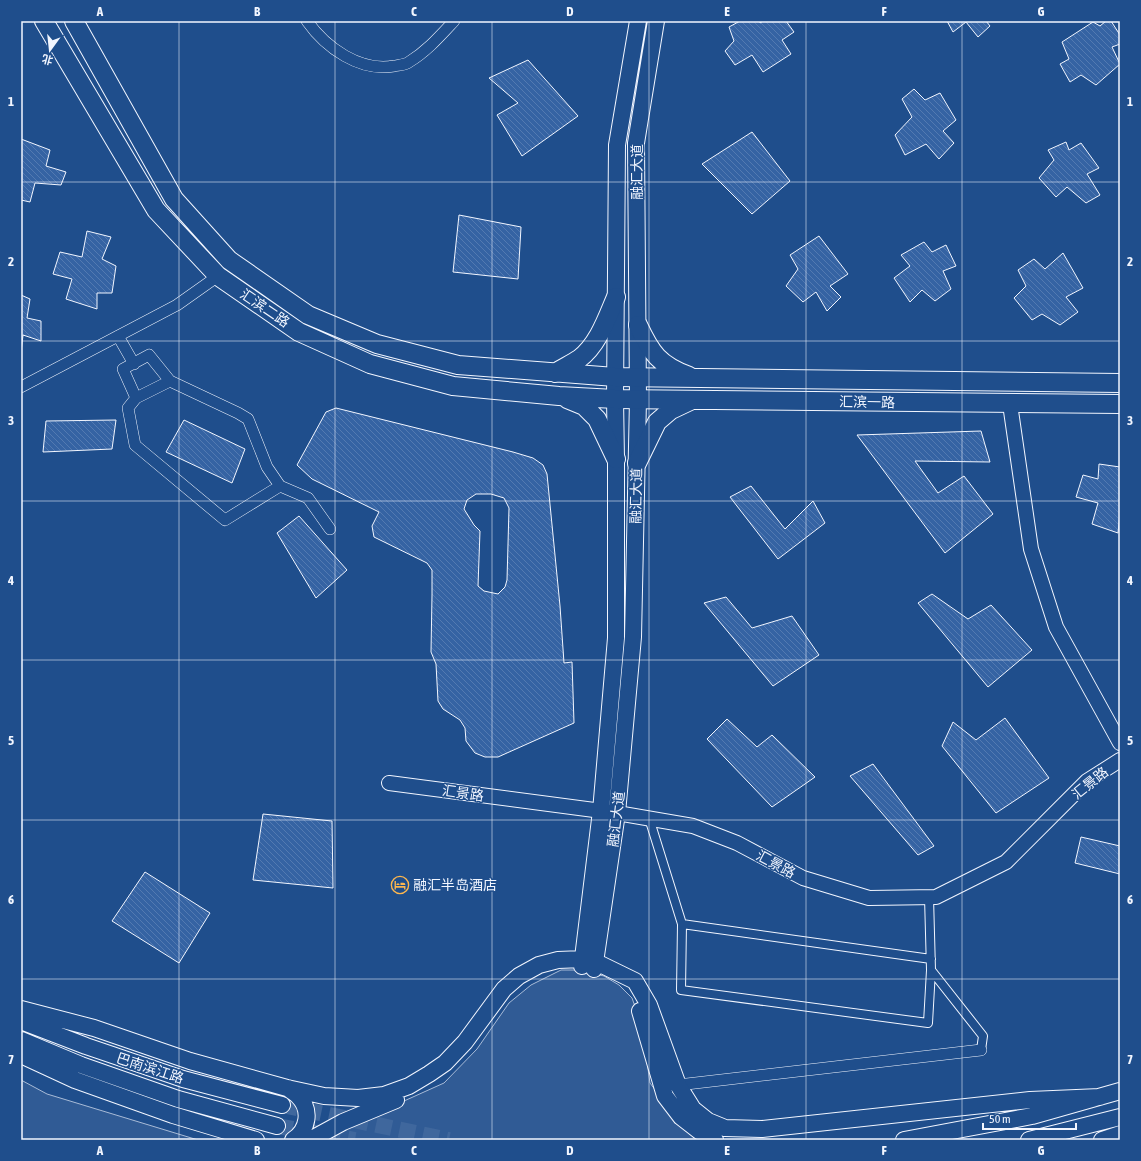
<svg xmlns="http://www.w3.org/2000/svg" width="1141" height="1161" font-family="'Asap Condensed','Noto Sans SC',sans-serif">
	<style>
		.park { fill: #305b95; stroke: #a8bbd7 }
		.building { fill: url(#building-back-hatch); stroke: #f2f6ff; fill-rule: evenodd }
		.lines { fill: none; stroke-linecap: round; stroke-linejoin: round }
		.secondary-tunnel { stroke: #3f679d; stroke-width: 16; stroke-dasharray: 16 8; stroke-linecap: butt }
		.pedestrian-casing { stroke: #f2f6ff; stroke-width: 10 }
		.minor-casing { stroke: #f2f6ff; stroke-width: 12 }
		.tertiary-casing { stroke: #f2f6ff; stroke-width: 16 }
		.secondary-casing { stroke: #f2f6ff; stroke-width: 18 }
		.primary-casing { stroke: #f2f6ff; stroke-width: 20 }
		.pedestrian { stroke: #1f4e8c; stroke-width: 8 }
		.minor { stroke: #1f4e8c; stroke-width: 11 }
		.tertiary { stroke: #1f4e8c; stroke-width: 14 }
		.secondary { stroke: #1f4e8c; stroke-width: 16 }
		.primary { stroke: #1f4e8c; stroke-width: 18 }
		.grid { fill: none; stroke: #f2f6ff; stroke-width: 1; stroke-opacity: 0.55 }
		.labels { text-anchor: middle; stroke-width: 3; stroke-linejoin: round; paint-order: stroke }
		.street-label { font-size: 14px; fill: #f2f6ff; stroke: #1f4e8c }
		.poi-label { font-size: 14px; fill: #f2f6ff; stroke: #1f4e8c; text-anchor: start }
		.neatline { fill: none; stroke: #f2f6ff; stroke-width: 1.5 }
		.grid-label { font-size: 13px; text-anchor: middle; font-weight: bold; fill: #f2f6ff }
	</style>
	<defs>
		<pattern id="building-back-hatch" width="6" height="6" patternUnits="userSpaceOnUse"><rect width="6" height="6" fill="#3563a3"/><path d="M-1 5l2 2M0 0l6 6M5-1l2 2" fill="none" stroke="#537ab1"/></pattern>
	</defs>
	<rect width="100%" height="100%" fill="#1f4e8c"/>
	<path class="park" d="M561,970H579L604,976L619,985L632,998L642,1026L650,1083L665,1103L704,1140H295L404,1101L444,1083L477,1049L509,1003L531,985Z
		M21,1080L47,1094L198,1140H21Z"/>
	<path class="building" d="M740,21H760V23L763,21H786L794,32L782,40L791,54L763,72L752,55L735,65L725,51L734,41L729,27Z
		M947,21H986L990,26L978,37L966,22L953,32Z
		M1106,21H1111L1120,35V44L1112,47L1120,64L1096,85L1081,75L1070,82L1060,64L1069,59L1062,42L1093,22L1100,26Z
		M528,60L578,116L522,156L497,115L518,103L489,78Z
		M914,89L925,100L940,93L956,120L943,131L954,143L939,159L926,144L905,155L895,135L912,117L902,99Z
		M752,132L790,181L752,214L702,164Z
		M21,139L50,150L46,166L66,172L61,185L35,183L30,202L21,200Z
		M1066,142L1069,150L1081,143L1099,168L1087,174L1100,195L1086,203L1067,187L1056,197L1039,178L1054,160L1048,150Z
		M459,215L521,227L518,279L453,272Z
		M87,231L111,237L102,259L116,266L112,293H97V309L66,299L72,279L53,274L60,252L82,257Z
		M819,236L848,274L830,286L841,297L827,311L816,292L803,302L786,286L798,269L790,255Z
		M924,242L932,252L946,245L956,266L943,271L951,289L935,301L922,290L910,302L894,278L910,266L901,255Z
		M1063,253L1083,288L1066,297L1078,312L1060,325L1042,314L1032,320L1014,298L1026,286L1018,270L1034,259L1045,269Z
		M21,295L30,299L27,318L41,321V341L23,335L21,352Z
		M336,408L513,452L533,458L543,465L547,474L560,606L564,663L572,662L574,723L498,757H485L475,753L466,741L465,728L460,720L443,709L438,701L436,664L431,652L432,595V570L427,563L374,537L372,526L379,512L312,479L297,465L326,412ZM476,494H491L504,498L509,508L507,580L505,587L498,594L484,591L478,586L480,531L474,525L464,509L467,500Z
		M116,420L112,449L43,452L46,421Z
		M184,420L245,449L232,483L166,452Z
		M981,431L990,462L915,461L938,493L964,476L993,514L945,553L857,435Z
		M1099,464L1120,467V513L1118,533L1092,524L1098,503L1076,497L1083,475L1098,479Z
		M751,486L785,529L813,501L825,523L778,559L730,497Z
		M299,516L347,570L316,598L277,533Z
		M932,594L968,619L991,605L1032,650L988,687L918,603Z
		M726,597L752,628L792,616L819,655L773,686L704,603Z
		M1005,718L1049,778L996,813L942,746L953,722L976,740Z
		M727,719L757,747L772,735L815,777L772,807L707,739Z
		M873,764L934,846L918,855L850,776Z
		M263,814L332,821L333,888L253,880Z
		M1081,837L1120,846V874L1075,863Z
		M145,872L210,913L179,963L112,921Z"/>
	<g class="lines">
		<path class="secondary-tunnel" d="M282,1105L449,1140
			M277,1126L355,1140"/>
		<defs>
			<path id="pedestrian" d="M649,818L682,924
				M929,897L931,970L983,1036L981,1050
				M931,959L682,924L681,990L928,1023L931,970"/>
			<path id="minor" d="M307,21C326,48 360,72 394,66C399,65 405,65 409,62C427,51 440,36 454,21
				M118,336L134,364
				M170,381L136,398L128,408L135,445L225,520L280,486
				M21,387L177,305L218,276
				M136,398L123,369L149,355L170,381L238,413L248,419L267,467L280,486L308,498L330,529
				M678,1085L981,1050"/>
			<path id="tertiary" d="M1010,404L1031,549L1056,627L1120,743
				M389,783L617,813L693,826L737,843L803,878L869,898L936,897L1006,862L1087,781L1120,760"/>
			<path id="secondary" d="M582,966L601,811L616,638V459L615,399L617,145L638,21
				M594,969L617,813L633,637L638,399L636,143L656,21
				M21,1009L94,1028L190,1061L287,1088L324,1096L358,1098L384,1095L409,1086L429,1074L445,1063L465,1042L504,989L519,976L539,965L558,960L583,959L596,962L635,981L649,1005L678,1085L693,1109L708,1121L725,1128L762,1129L1030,1100L1100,1097
				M640,1011L665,1096L681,1117L699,1131L715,1140
				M21,1021L86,1046L183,1079L282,1105
				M21,1040L81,1065L178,1099L277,1126
				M21,1055L75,1080L173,1115L256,1140
				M288,1088C291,1091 295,1093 298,1096C312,1110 308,1130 293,1140
				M310,1140L343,1122L396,1100
				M904,1140L1032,1116L1120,1091
				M1029,1140L1120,1117
				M1102,1140L1120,1134"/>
			<path id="primary" d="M44,21L156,210L218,276L299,332L370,364L453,386L559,396L615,399L1120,404
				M74,21L174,199L229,260L308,315L377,344L458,365L615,377L1120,383
				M638,325C651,353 659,365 689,376
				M555,373C563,368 571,364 579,359C598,345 607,318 616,297
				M567,399L584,406L597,419L616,459
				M637,463L657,422L671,410L690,401"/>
		</defs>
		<use href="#pedestrian" class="pedestrian-casing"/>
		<use href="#minor" class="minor-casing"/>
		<use href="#tertiary" class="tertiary-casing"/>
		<use href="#secondary" class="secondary-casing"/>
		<use href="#primary" class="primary-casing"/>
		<use href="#pedestrian" class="pedestrian"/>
		<use href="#minor" class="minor"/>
		<use href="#tertiary" class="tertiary"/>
		<use href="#secondary" class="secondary"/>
		<use href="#primary" class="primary"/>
	</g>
	<path class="grid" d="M179,21V1140M335,21V1140M492,21V1140M649,21V1140M806,21V1140M962,21V1140M21,182H1120M21,341H1120M21,501H1120M21,660H1120M21,820H1120M21,979H1120"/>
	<defs>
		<symbol id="hotel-ring" viewBox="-11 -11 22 22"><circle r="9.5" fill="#1f4e8c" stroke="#ffb74d" stroke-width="1.5"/><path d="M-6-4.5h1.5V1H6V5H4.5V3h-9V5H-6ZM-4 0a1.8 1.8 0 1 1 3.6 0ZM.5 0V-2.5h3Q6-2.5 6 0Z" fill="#ffb74d"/></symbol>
	</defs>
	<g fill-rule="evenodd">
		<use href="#hotel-ring" x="390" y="875" width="20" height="20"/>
	</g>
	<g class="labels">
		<g class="street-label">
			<text transform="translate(637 172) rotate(-90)" y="5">融汇大道</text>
			<text transform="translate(265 308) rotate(34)" y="5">汇滨二路</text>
			<text transform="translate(867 402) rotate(1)" y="5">汇滨一路</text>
			<text transform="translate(636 496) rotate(-89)" y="5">融汇大道</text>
			<text transform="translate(1090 783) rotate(-39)" y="5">汇景路</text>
			<text transform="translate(463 793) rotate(8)" y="5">汇景路</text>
			<text transform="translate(616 819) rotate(-83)" y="5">融汇大道</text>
			<text transform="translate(776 864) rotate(28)" y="5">汇景路</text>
			<text transform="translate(150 1068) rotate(18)" y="5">巴南滨江路</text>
		</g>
		<g class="poi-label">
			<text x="413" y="890">融汇半岛酒店</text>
		</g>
	</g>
	<rect width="1141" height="1161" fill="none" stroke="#1f4e8c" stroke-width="44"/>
	<g transform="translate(50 50) rotate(195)" stroke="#1f4e8c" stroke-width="3" paint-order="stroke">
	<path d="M0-3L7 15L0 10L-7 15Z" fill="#f2f6ff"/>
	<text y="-6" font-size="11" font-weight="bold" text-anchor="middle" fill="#f2f6ff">北</text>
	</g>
	<path d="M983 1123v6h93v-6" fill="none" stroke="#f2f6ff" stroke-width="2"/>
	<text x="989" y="1123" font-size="12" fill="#f2f6ff" stroke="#1f4e8c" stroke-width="3" paint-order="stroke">50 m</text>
	<rect x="22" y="22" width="1097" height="1117" class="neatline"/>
	<g class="grid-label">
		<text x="100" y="16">A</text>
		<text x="257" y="16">B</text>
		<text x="414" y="16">C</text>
		<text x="570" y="16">D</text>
		<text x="727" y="16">E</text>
		<text x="884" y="16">F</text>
		<text x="1041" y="16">G</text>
		<text x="11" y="106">1</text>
		<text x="1130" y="106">1</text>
		<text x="11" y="266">2</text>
		<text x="1130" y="266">2</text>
		<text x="11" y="425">3</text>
		<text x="1130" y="425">3</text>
		<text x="11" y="585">4</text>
		<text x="1130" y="585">4</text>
		<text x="11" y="745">5</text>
		<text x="1130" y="745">5</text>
		<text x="11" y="904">6</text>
		<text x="1130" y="904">6</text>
		<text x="11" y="1064">7</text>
		<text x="1130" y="1064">7</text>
		<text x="100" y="1155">A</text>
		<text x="257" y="1155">B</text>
		<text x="414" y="1155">C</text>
		<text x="570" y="1155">D</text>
		<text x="727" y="1155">E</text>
		<text x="884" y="1155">F</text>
		<text x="1041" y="1155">G</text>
	</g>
</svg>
